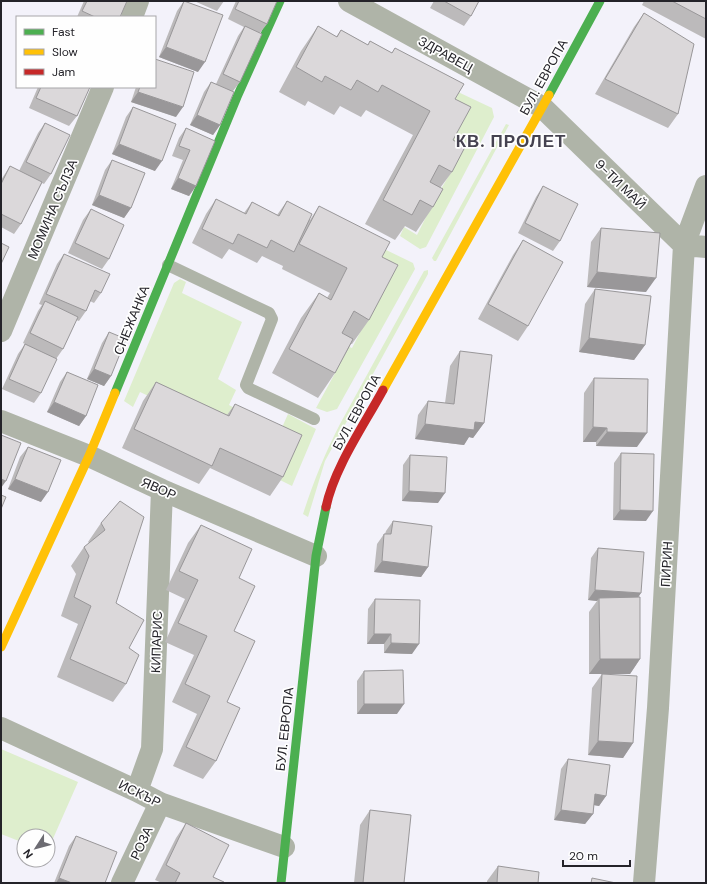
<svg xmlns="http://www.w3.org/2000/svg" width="707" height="884" font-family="'DM Sans',sans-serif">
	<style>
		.green { fill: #deeecd }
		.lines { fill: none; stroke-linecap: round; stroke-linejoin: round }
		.lane { stroke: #afb4a8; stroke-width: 12 }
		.street { stroke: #afb4a8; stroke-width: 22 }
		.fast { stroke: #4caf50; stroke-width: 9 }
		.slow { stroke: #ffc107; stroke-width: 9 }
		.jam { stroke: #c62828; stroke-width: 9 }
		.wall { fill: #bcbabb }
		.shaded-wall { fill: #999799 }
		.building { fill: #dbd8da; stroke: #999799 }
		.labels { text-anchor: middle; stroke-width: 3.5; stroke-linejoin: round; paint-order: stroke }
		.street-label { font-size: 13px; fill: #242329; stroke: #fefefe }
		.district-label { font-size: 17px; font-weight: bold; letter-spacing: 1px; fill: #454250; stroke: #fefefe }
	</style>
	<rect width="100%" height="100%" fill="#f3f2fa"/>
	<path class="green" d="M458,92L492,108L494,117L426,247L420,249L400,236L404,227L417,235L435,199L451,172L439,165L458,131L443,123Z
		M506,124L509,125L436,261H434L432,258Z
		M345,230L413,263L415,269L337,409L327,412L316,408L340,364L345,345L352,348L383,288Z
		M428,270V274L325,461L308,517L303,514C313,483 325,453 340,424L424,271Z
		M180,279L186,282L182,293L242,322L218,379L236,390L229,405L280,432L288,414L316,429L292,486L280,480L212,426L140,392L133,407L124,401L174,283Z
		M1,749L78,782L48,850V836H24V843L1,834Z"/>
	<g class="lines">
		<path class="lane" d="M168,265L269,313L272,319L246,385L248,388L314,419"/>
		<path class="street" d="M349,1L542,107L684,245L706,247
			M132,17L138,1
			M1,331L103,87
			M1,421L89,456L162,490L316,556
			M1,728L137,791L160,803L284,847
			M137,791L152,749L162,490
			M122,883L160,803
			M644,883L658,708L684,245L706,186"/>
		<path class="fast" d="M549,95L600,1
			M115,393L237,97L280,1
			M281,883L316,556L326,507"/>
		<path class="slow" d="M383,390L549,95
			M1,647L89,456L115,393"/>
		<path class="jam" d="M326,507C334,468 364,425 383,390"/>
	</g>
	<path class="wall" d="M84,1H127L120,17H77Z
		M184,1L198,72L159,57L177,11Z
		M194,1H224L217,11Z
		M236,1H277L267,24L260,33L240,82L233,91L220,125L213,135L190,125L204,92L211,82L216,84L238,36L244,27L228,19Z
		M434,1H479L471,16L464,26L430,8Z
		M644,1H706V39L642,5Z
		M644,13L678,114L668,128L595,94L634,27Z
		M318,26L336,37L341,30L368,45L370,41L392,53L395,48L455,99L453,140L452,172L440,188L433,207L416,232L405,226L395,240L365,224L413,135L366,110L361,117L340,106L334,115L308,101L305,106L279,92L301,51Z
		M38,87H90L77,116L69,126L29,108Z
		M136,87H155L176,117L131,102Z
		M133,107L155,171L112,154L126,117Z
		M45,123L51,174L44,184L42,183L21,224L14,234L1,227V180L10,166L19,171L38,133Z
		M186,128L196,186L189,196L171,189L183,160L172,156L179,138Z
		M112,160L131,208L124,218L92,205L105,170Z
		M543,186L560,241L553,251L518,233L536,197Z
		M216,199L244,213L252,202L277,215L287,201L310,220L319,206L382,257L369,320L352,344H351L335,373L318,398L272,373L301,318L319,293L327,298L330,293L282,269L283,266L262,256L257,263L229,249L222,259L192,243L206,214Z
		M91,209L109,259L102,269L68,253L83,220Z
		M601,228L646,292L587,287L591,242Z
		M523,240L528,326L518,341L478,319L513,255Z
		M64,254L101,293L94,303L90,301L86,311L79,321L76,320L63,349L56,359L41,393L34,403L2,389L18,354L25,344L23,343L38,311L42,305L39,304L57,264Z
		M595,289L645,345L634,360L579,352L585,304Z
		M109,332L111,376L104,386L87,379L102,343Z
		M460,351L484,423L473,438L469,437L464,445L415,439L418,415L428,401L445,403L450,366Z
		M67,372L86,416L79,426L47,412L60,382Z
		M594,378L637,447L596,446V442H583L584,393Z
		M156,382L227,415L235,404L283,477L270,496L210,468L199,484L122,448L143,401Z
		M28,447L41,502L8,489L20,457Z
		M621,453L646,521L613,520L614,463Z
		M410,455L438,503L402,501L403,465Z
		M120,501L116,603L129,648L126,684L113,702L57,677L78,624L61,616L65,604L76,574L71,566L84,547L89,543L88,542L101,523Z
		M393,521L428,567L421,577L374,572L377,544L384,534H385L386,531Z
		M201,525L239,578L227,702L216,761L203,779L173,766L197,714L172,702L194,655L165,642L185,599L166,590L188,543Z
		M598,548L638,597L640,659L630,674H589V612L597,601L588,600L591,558Z
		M375,599L412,654L384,653V644H367L368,609Z
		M364,671L397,714H357V681Z
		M602,674L633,743L623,758L588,755L592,688Z
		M568,759L606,796L599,806L594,805L593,814L585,824L554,820L561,769Z
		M370,810L404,883H354L360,825Z
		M186,823L213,877L224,883H162L155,880L176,838Z
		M76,836L105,883H54L69,846Z
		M498,866L538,883H487V881Z"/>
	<path class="shaded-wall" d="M166,47L205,62L198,72L159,57Z
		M138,92L183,107L176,117L131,102Z
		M197,115L220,125L213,135L190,125Z
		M119,144L162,161L155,171L112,154Z
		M178,178L196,186L189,196L171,189Z
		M99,195L131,208L124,218L92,205Z
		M597,272L656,278L646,292L587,287Z
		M589,338L645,345L634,360L579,352Z
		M94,369L111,376L104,386L87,379Z
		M54,402L86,416L79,426L47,412Z
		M475,422L484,423L473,438L469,437L464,445L415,439L425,424Z
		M593,427L607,428L596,442H583Z
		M607,432L647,433L637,447L596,446Z
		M1,479L6,481L1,488Z
		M15,479L48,492L41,502L8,489Z
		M409,491L445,493L438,503L402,501Z
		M620,510L653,511L646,521L613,520Z
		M382,561L428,567L421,577L374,572Z
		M595,590L641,593L634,604L599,598L597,601L588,600Z
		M374,634H391L384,644H367Z
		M391,643L419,644L412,654L384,653Z
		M600,659H640L630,674H589Z
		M364,704H404L397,714H357Z
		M598,741L633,743L623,758L588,755Z
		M595,794L606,796L599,806L588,804Z
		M561,810L593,814L585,824L554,820Z
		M59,878L72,883H56Z"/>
	<path class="building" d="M87,1H127L120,17H95L82,11Z
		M184,1L223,15L205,62L166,47Z
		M239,1H277L267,24L235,9Z
		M444,1H479L471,16Z
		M672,1H706V19Z
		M644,13L694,44L678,114L605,79Z
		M245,26L262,34L240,82L223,74Z
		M318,26L337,37L341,30L368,45L370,41L392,53L395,48L464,84L455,99L471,107L453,140L465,147L452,172L439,165L430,182L443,189L433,207L420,200L412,215L383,200L430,111L382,85L378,92L357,80L351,90L325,76L322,82L296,67Z
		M155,59L194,72L183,107L138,92L140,87H155Z
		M211,82L234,92L220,125L197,115Z
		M41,87H90L77,116L36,98Z
		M133,107L176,124L162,161L119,144Z
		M45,123L70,135L51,174L26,162Z
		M186,128L215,141L196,186L178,178L190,150L179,146Z
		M112,160L145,173L131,208L99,195Z
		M10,166L42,182L21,224L1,214V184Z
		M543,186L578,204L560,241L525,223Z
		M216,199L246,214L252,202L279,216L287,201L312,214L294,252L271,240L267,248L238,234L233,244L202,229Z
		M319,206L390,242L382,257L398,265L369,320L354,311L342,333L353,339L335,373L289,349L319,293L331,300L347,268L299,244Z
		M91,209L124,225L109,259L75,243Z
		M601,228L660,233L656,278L597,272Z
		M523,240L563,262L528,326L488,304Z
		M1,243L9,247L1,264Z
		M64,254L110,274L101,293L95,290L86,311L46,294Z
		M595,289L651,296L645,345L589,338Z
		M45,301L78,317L63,349L30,333Z
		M109,332L126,339L111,376L94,369Z
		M25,344L57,359L41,393L9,379Z
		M460,351L492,355L484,423L475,422L474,430L425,424L428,401L454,404Z
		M67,372L98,385L86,416L54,402Z
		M594,378L648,379L647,433L607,432V428L593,427Z
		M156,382L229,416L235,404L302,435L283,477L220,448L212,466L134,429Z
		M1,435L21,443L6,481L1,479Z
		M28,447L61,460L48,492L15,479Z
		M621,453L654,454L653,511L620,510Z
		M410,455L447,457L445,493L409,491Z
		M1,495L6,497L1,509Z
		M120,501L144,517L116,603L144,620L129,648L139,655L126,684L70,659L91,606L74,597L78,585L89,556L84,547L105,530L101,523Z
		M393,521L432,526L428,567L382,561L384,534H391Z
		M201,525L252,549L239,578L255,586L234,631L255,641L227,702L240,708L216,761L186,747L210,696L185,684L207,636L178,623L198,580L179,571Z
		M598,548L644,552L641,593L595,590Z
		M640,597V659H600L599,598Z
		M375,599L420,600L419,644L391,643V634H374Z
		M403,670L404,704H364V671Z
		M602,674L637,676L633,743L598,741Z
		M568,759L610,765L606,796L595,794L593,814L561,810Z
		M370,810L411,815L404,883H363Z
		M186,823L229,845L213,877L224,882V883H175L180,873L166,865Z
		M76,836L117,852L105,883H72L59,878Z
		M498,866L539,872L538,883H497Z
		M592,878L616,883H591Z"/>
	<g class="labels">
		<g class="street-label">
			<text transform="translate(446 54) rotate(29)" y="5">ЗДРАВЕЦ</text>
			<text transform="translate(543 77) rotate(-61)" y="5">БУЛ. ЕВРОПА</text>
			<text transform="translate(621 184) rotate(44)" y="5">9-ТИ МАЙ</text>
			<text transform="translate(52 209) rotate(-67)" y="5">МОМИНА СЪЛЗА</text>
			<text transform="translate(131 320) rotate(-68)" y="5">СНЕЖАНКА</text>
			<text transform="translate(356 412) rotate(-61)" y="5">БУЛ. ЕВРОПА</text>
			<text transform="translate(159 488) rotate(24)" y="5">ЯВОР</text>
			<text transform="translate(666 564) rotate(-87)" y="5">ПИРИН</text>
			<text transform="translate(156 642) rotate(-88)" y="5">КИПАРИС</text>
			<text transform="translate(284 729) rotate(-84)" y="5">БУЛ. ЕВРОПА</text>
			<text transform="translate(140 793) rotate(26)" y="5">ИСКЪР</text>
			<text transform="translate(141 843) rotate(-65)" y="5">РОЗА</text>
		</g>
		<g class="district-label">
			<text x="511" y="147">КВ. ПРОЛЕТ</text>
		</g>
	</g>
	<rect width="707" height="884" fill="none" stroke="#242329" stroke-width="4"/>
	<rect x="16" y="16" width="140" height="72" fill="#fefefe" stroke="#a7a6a9"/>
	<rect x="24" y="29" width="20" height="6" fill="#4caf50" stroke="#a7a6a9"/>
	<text x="52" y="36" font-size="12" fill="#242329">Fast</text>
	<rect x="24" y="49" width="20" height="6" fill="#ffc107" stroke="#a7a6a9"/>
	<text x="52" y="56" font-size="12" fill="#242329">Slow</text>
	<rect x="24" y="69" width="20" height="6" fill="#c62828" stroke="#a7a6a9"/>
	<text x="52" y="76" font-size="12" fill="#242329">Jam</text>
	<g transform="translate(36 848) rotate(234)"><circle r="19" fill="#fefefe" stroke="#a7a6a9"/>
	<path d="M0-3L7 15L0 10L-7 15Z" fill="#6c6b72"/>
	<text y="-6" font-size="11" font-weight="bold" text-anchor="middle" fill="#242329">N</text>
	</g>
	<path d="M563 860v6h67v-6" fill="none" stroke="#242329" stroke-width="2"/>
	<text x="569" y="860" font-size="12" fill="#242329" stroke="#fefefe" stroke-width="3" paint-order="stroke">20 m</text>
</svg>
